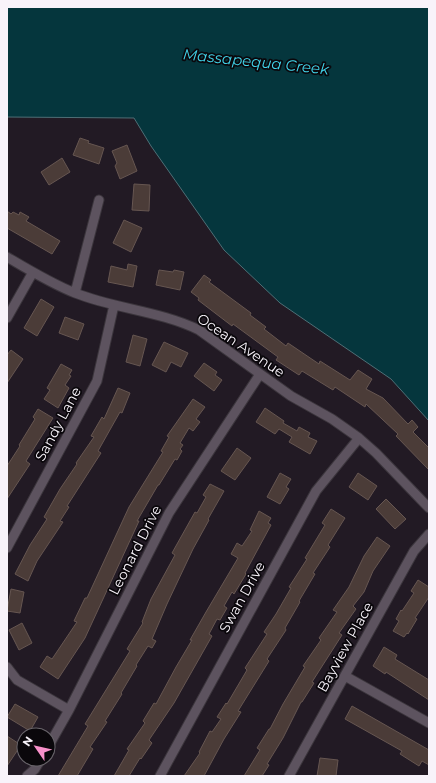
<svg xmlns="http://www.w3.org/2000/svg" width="436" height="783" font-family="Montserrat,sans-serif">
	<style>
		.water { fill: #05363d; stroke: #4e6f76 }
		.building { fill: #4b3c38; stroke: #665651 }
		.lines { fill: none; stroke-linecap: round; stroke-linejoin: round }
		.street-casing { stroke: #3b353c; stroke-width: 11 }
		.street { stroke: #5d535f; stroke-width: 9 }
		.labels { text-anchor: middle; stroke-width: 3.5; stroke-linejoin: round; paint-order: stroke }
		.street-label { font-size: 14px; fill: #f8f3fa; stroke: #0a070b }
		.water-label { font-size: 15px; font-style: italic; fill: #41d4ea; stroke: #0a070b }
	</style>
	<rect width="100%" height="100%" fill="#221a24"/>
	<path class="water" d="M7,7H429V421L391,379L280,303L224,250L151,146L134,118L7,117Z"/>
	<path class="building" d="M80,138L89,141L88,143L104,148L99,164L73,155Z
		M127,145L137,171L120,179L115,166L117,163L112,151Z
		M62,158L70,172L49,185L41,172Z
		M134,184L150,185L149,211L132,210Z
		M7,211L11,214L13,212L19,215L20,212L29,217L26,221L60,241L52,254L7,228Z
		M124,220L142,228L131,252L113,243Z
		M128,264L137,266L133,287L108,282L111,266L127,270Z
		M159,270L173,272L174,270L184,272L180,290L156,285Z
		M204,275L211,280L209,282L251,313L250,315L266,327L264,329L286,346L288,343L319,364L320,361L350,380L358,370L372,379L366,389L383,398L408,424L412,420L418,427L413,432L429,448V470L396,436L398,434L366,404L365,407L335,387L333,390L302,371L299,375L276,360L278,357L233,324L232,326L198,300L199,298L191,292Z
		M41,299L54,307L37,336L24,328Z
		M65,317L84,324L78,340L59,333Z
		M133,335L147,339L140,366L126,362Z
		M164,342L188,353L181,367L171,362L166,372L152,365Z
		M11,350L23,359L7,383V355Z
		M204,363L217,372L215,375L222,380L214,391L194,376Z
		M61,364L72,370L69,375L71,376L65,385L69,388L58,408L44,399L50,390L47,388Z
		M118,388L130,393L122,413L120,412L98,451L101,453L67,506L69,507L60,521L63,522L37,561L28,581L15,574L30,545L47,519L44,517L60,489L77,464L76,463L94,437L91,436L102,417L104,419Z
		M193,399L205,407L196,419L200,422L193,431L189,428L180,443L183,445L180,449L182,451L177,460L175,459L159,485H158L137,521H139L85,638L58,679L40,667L47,656L52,659L77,622L74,621L85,598H87L129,507L163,452L161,451L169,437L167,436Z
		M265,408L284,421L283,423L297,431L299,427L310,433L308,437L317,441L310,454L289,442L292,437L279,429L275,434L256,422Z
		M38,409L53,418L26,461L30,464L7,499V466L20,446L19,445L35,419L33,417Z
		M237,448L251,458L235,480L221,471Z
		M280,473L291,479L286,487L289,489L280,504L267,497Z
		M358,473L377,486L368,500L349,487Z
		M210,484L224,491L208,519L209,520L193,549L167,604L152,639L156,641L152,648L148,646L136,665L137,666L121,693L122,694L105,721L107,722L90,747L93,749L77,776H58L88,726L85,724L130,651L127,649L143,623L142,622L151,599L175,555L172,553L195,512L197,513L206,497L203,495Z
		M386,499L406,519L395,529L376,509Z
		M331,509L345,518L328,545L330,547L313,573L315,574L299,601L300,602L285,628L286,630L267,659L269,661L238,711L241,712L224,739L204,776H184L200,753L199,752L210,731L212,732L221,719L217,717L226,703L227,704L247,670L245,668L267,634L264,632L276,614L291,588L289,587L307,559L305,558L325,525L322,523Z
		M259,511L271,518L268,523L271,525L245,573L246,574L234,594L232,592L224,606L227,608L220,620L217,619L209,634L212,636L174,703L149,740L152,743L141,759L140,758L129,776H114L129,750L127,749L145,723L143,721L154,703L156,704L176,667L192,640H190L206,612L238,558L231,554L237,543L242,546L252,531L250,530Z
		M377,537L390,546L373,571L364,592L353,606L356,609L339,633L342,635L312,682L314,683L302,702H301L283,738L267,764L269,765L262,776H244L260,750L257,748L269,729H270L283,704L305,667L303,666L321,640L319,638L337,612L333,610L349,587L364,556Z
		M418,580L429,587V597L415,618L417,619L408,634L407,633L404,637L393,631L399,621L396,619L401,610L402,611L414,593L411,591Z
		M11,589L24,592L20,613L7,611Z
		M22,623L32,643L19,650L9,630Z
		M384,647L397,655L395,659L429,680V700L386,672L385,674L373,666Z
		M15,704L38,717L30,731L7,717Z
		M352,706L429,750V765L422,761L419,766L400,754L402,751L345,719Z
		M7,736L21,745L7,766Z
		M320,758L338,760L336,776H317Z"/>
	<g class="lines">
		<defs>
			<path id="street" d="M7,257C29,270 52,284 75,293C116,309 160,311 199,330L291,396L332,419L359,438L376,453L429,508
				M75,293L99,200
				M7,318L33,272
				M7,548L97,381L114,305
				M7,667L17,680L69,710
				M345,676L429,723
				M48,747L69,710L169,513L260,374
				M27,776L35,769L41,759
				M160,776L316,491L359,438
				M289,776L414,551L429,534"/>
		</defs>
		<use href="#street" class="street-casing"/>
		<use href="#street" class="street"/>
	</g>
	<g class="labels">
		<g class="street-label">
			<text transform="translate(241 345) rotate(34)" y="5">Ocean Avenue</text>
			<text transform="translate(58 424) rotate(-62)" y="5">Sandy Lane</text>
			<text transform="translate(135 550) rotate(-63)" y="5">Leonard Drive</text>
			<text transform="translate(242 597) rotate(-61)" y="5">Swan Drive</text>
			<text transform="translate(345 647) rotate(-61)" y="5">Bayview Place</text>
		</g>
		<g class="water-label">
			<text transform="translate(256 62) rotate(6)" y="5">Massapequa Creek</text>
		</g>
	</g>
	<rect width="436" height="783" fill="none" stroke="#f8f3fa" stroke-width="16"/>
	<g transform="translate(36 747) rotate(304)"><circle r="19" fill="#0a070b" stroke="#69656b"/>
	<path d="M0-3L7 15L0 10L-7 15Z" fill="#f890ca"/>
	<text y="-6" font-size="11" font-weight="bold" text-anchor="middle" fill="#f8f3fa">N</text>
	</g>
</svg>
